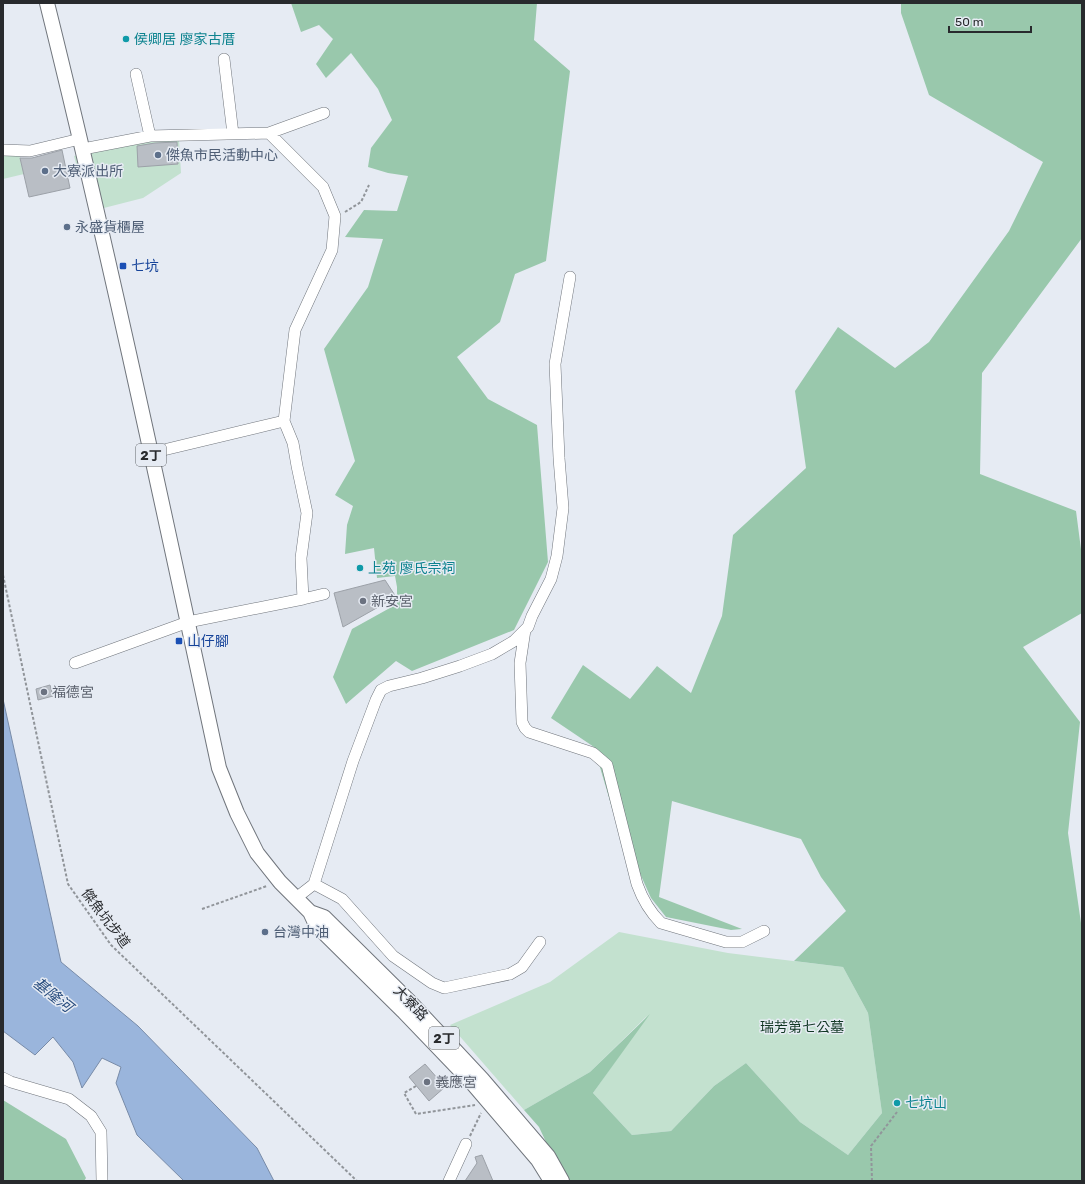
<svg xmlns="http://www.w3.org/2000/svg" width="1085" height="1184" font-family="Rubik,'Noto Sans TC',sans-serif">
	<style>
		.green { fill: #c3e1cf }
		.forest { fill: #99c8ac }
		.water { fill: #9ab5dc; stroke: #788ba8 }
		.building { fill: #b9bec5; stroke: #9ca1a8 }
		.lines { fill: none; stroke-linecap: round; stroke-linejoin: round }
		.minor-casing { stroke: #70757c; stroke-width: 12 }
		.major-casing { stroke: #70757c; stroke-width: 16 }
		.path { stroke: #91959a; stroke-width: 2; stroke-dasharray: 3 2; stroke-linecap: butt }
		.minor { stroke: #fff; stroke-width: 11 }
		.major { stroke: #fff; stroke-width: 14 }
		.culture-dot { fill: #0f9aa8; stroke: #e6ebf3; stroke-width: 1.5 }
		.service-dot { fill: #5c6f8a; stroke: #e6ebf3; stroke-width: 1.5 }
		.transit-dot { fill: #1a4fb4; stroke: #e6ebf3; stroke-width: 1.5 }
		.worship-dot { fill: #6b7280; stroke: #e6ebf3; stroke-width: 1.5 }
		.labels { text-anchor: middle; stroke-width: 3; stroke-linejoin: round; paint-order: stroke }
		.shield { fill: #e6ebf3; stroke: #616468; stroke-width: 1 }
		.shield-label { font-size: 13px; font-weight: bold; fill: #282a2d }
		.culture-label { font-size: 14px; fill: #0d838f; stroke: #e6ebf3; text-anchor: start }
		.service-label { font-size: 14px; fill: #4e5e75; stroke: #e6ebf3; text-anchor: start }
		.transit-label { font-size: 14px; fill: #164399; stroke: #e6ebf3; text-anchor: start }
		.worship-label { font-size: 14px; fill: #5b616d; stroke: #e6ebf3; text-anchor: start }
		.street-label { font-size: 14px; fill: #282a2d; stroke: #e6ebf3 }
		.park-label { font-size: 14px; fill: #113724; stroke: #e6ebf3 }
		.water-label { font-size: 15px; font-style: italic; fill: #294d7f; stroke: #e6ebf3 }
	</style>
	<rect width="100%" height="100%" fill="#e6ebf3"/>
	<path class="green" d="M179,139L181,173L143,198L96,210L90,182L78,171L74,156L142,141Z
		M3,153L20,156L24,174L3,179Z
		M619,932L728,953L843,967L868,1013L882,1113L848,1155L800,1122L746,1063L714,1086L671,1131L632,1135L593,1093L647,1016L590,1072L524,1110L450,1025L550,982Z"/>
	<path class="forest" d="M291,3H537L534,40L570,71L546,261L515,274L500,322L457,357L488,399L537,425L548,562L514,630L412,671L396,661L346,704L333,677L352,629L397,604V587L395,576L377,578L374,548L345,554L347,525L353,506L335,495L355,461L324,349L368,287L383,239L345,237L364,210L397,211L408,176L388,173L368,167L371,148L392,120L378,89L351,53L326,78L316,64L333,39L319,25L301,32Z
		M901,3H1082V238L982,373L980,474L1076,511L1082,557V613L1023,647L1080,722L1068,833L1082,930V1181H566L558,1168L539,1127L524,1110L590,1072L650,1014L593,1093L632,1135L671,1131L714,1086L746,1063L800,1122L848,1155L882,1113L868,1013L843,967L794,961L846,911L821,877L801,839L672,801L659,897L742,929L731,930L666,917L651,898L615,818L594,747L551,718L583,665L630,699L657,666L691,693L722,616L733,535L806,468L795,391L838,327L895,368L929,342L1009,231L1043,162L929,95L901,13Z
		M3,1100L66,1139L86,1178L84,1181H3Z"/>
	<path class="water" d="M3,699L61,962L138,1026L257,1148L274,1181H184L137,1135L116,1083L121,1067L102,1058L82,1088L73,1062L53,1037L35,1055L3,1031Z"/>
	<path class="building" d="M177,142L178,164L138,167L137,146L155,143Z
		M62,150L70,188L29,197L20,158H32Z
		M385,580L396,597L343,627L334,593Z
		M50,685L53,696L38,700L36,689Z
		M425,1064L445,1087L429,1101L409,1077Z
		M482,1155L493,1181H465L477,1163L475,1157Z"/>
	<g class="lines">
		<defs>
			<path id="minor" d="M224,59L233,134
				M136,74L150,136
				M269,133L323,187L335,216L332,250L295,330L284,421
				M83,149L150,136L269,133L324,113
				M3,150L30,151L80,139
				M151,453L284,421L293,443L297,466L307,513L301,558L303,599L324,594
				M525,630L520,663L522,722L525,728L529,732L593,753L607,765L637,884C642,898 650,912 661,923L726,942H742L764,931
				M75,663L188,622L303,599
				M314,884L342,899L393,956L432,983L444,988L510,974L522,967L540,942
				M296,898L314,884L353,761L376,700L381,690L389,686L422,678L460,666L492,654L514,641L528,627L532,616L551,579L557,556L563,508L559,458L555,364L570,277
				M3,1078L11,1082L69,1099L91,1116L101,1132L102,1181
				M449,1181L466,1144"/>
			<path id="major" d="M47,3C110,257 164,512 219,768L237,813L257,853L280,882L310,912L316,925L403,1011L473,1084L538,1160L551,1181
				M310,912L324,917L411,1003L482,1079L548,1156L562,1181"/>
		</defs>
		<use href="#minor" class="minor-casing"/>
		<use href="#major" class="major-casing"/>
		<path class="path" d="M345,212L361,202L369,185
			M3,575L68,884L111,945L357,1181
			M202,909L267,886
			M416,1086L404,1093L416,1114L475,1105
			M470,1136L481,1113
			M872,1181L871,1146L897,1112"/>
		<use href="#minor" class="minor"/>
		<use href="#major" class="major"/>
	</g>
	<g class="culture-dot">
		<circle cx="126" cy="39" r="4"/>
		<circle cx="360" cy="568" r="4"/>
		<circle cx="897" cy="1103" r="4"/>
	</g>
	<g class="service-dot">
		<circle cx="158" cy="155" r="4"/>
		<circle cx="45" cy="171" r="4"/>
		<circle cx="67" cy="227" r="4"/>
		<circle cx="265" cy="932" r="4"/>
	</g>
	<g class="transit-dot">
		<rect x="119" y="262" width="8" height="8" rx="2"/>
		<rect x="175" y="637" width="8" height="8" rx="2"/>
	</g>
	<g class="worship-dot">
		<circle cx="363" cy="601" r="4"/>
		<circle cx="44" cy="692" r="4"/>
		<circle cx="427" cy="1082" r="4"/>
	</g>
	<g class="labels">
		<g class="shield">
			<rect x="136" y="444" width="30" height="22" rx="3"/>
			<rect x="429" y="1027" width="30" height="22" rx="3"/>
		</g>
		<g class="shield-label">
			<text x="151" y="460">2丁</text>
			<text x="444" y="1043">2丁</text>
		</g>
		<g class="culture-label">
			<text x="134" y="44">侯卿居 廖家古厝</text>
			<text x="368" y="573">上苑 廖氏宗祠</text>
			<text x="905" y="1108">七坑山</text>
		</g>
		<g class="service-label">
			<text x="166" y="160">傑魚市民活動中心</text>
			<text x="53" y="176">大寮派出所</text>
			<text x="75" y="232">永盛貨櫃屋</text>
			<text x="273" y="937">台灣中油</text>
		</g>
		<g class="transit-label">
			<text x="131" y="271">七坑</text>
			<text x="187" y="646">山仔腳</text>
		</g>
		<g class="worship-label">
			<text x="371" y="606">新安宮</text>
			<text x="52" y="697">福德宮</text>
			<text x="435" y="1087">義應宮</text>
		</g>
		<g class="street-label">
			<text transform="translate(106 918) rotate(53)" y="5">傑魚坑步道</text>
			<text transform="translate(411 1003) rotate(46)" y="5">大寮路</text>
		</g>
		<g class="park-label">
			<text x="802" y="1032">瑞芳第七公墓</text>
		</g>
		<g class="water-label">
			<text transform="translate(53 995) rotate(39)" y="5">基隆河</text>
		</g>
	</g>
	<rect width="1085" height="1184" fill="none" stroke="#282a2d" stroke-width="8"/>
	<path d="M949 26v6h82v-6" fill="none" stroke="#282a2d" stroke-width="2"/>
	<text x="955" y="26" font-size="12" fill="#282a2d" stroke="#e6ebf3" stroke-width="3" paint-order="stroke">50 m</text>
</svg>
